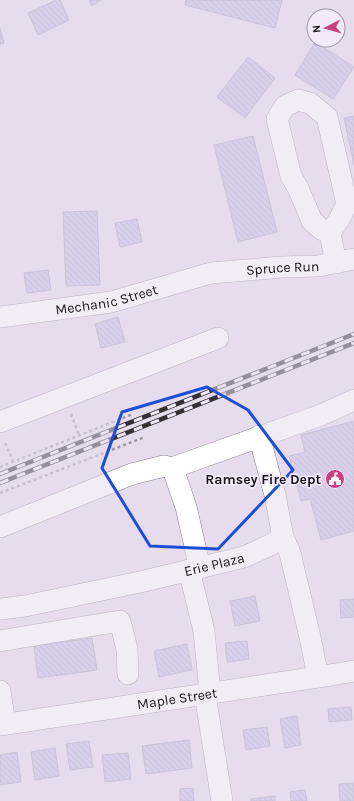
<svg xmlns="http://www.w3.org/2000/svg" width="354" height="801" font-family="Karla,sans-serif">
	<style>
		.building { fill: url(#building-back-hatch); stroke: #a6a4b7 }
		.lines { fill: none; stroke-linecap: round; stroke-linejoin: round }
		.minor-casing { stroke: #897f90; stroke-width: 22 }
		.path { stroke: #9f96a4; stroke-width: 2.5; stroke-dasharray: 3 3; stroke-linecap: butt }
		.minor { stroke: #fff; stroke-width: 21 }
		.rail-casing { stroke: #342f36; stroke-width: 4.5 }
		.rail { stroke: #f4e9fb; stroke-width: 3; stroke-dasharray: 9; stroke-linecap: butt }
		.marked { fill: none; stroke: #1d4ed8; stroke-width: 3; stroke-linejoin: round }
		.labels { text-anchor: middle; stroke-width: 3.5; stroke-linejoin: round; paint-order: stroke }
		.street-label { font-size: 14px; fill: #19151b; stroke: #f4e9fb }
		.poi-label { font-size: 14px; font-weight: bold; fill: #19151b; stroke: #f4e9fb; text-anchor: end }
	</style>
	<defs>
		<pattern id="building-back-hatch" width="6" height="6" patternUnits="userSpaceOnUse"><rect width="6" height="6" fill="#c5c0e6"/><path d="M-1 5l2 2M0 0l6 6M5-1l2 2" fill="none" stroke="#a9a4c5"/></pattern>
	</defs>
	<rect width="100%" height="100%" fill="#e7dcee"/>
	<path class="building" d="M56,0H60L69,20L38,35L28,13Z
		M89,0H101L92,6Z
		M186,0H282L275,28L185,5Z
		M0,28L4,43L0,44Z
		M315,42L354,67L333,99L295,75Z
		M248,57L275,78L245,118L217,97Z
		M354,116V165L344,118Z
		M253,136L277,232L238,242L214,145Z
		M97,211L100,285L66,286L63,212Z
		M137,219L142,242L120,247L115,223Z
		M48,270L51,290L27,293L24,273Z
		M118,317L125,342L101,348L95,324Z
		M354,421V531L321,540L310,499L301,501L289,456L305,452L301,435Z
		M255,596L260,621L235,626L230,601Z
		M354,599V617L341,618L340,600Z
		M92,638L97,670L38,678L34,646Z
		M247,641L249,659L227,662L225,643Z
		M187,644L192,670L159,677L154,651Z
		M351,707L352,720L329,722L328,709Z
		M297,716L301,745L285,748L280,719Z
		M267,727L270,746L246,750L243,730Z
		M189,740L192,768L146,774L142,746Z
		M89,741L93,767L70,770L66,744Z
		M55,748L59,776L35,780L31,752Z
		M17,752L21,782L0,785V755Z
		M128,753L131,779L105,782L102,755Z
		M354,783V801H340L339,784Z
		M193,788L194,801H180V789Z
		M305,790L307,801H291L290,792Z
		M275,796V801H251V799Z"/>
	<g class="lines">
		<defs>
			<g id="minor">
				<path d="M330,233L321,229L312,221L298,188L291,176L277,119L285,106L298,100L310,103L327,117L347,204L340,218L330,233L336,263"/>
				<path id="s1" d="M0,317L111,302L211,273L282,267L318,266L354,259"/>
				<path d="M0,422L218,338"/>
				<path d="M259,436L275,495L283,537"/>
				<path d="M172,468L321,415L354,400"/>
				<path d="M0,527L132,474L164,466L172,468L174,472L186,507L200,568"/>
				<path d="M189,570L204,631L210,693"/>
				<path id="s2" d="M0,609L25,606L140,582L244,557L270,545L283,537L290,553L310,637L318,677"/>
				<path d="M0,641L120,621L127,649L128,674"/>
				<path d="M0,691L5,724"/>
				<path d="M205,694L222,801"/>
				<path id="s3" d="M0,725L318,677L354,671"/>
			</g>
		</defs>
		<use href="#minor" class="minor-casing"/>
		<path class="path" d="M71,414L79,435
			M5,443L13,461
			M0,467L133,414
			M0,493L145,437"/>
		<use href="#minor" class="minor"/>
		<defs>
			<path id="rail" d="M0,474L354,334
				M0,483L354,343"/>
		</defs>
		<use href="#rail" class="rail-casing"/>
		<use href="#rail" class="rail"/>
	</g>
	<path d="M0 0H354V801H0ZM207,387L248,410L293,470L218,549L150,546L102,468L122,412Z" fill="#e7dcee" fill-opacity=".55" fill-rule="evenodd"/>
	<path class="marked" d="M207,387L248,410L293,470L218,549L150,546L102,468L122,412Z"/>
	<defs>
		<symbol id="civic-disc" viewBox="-11 -11 22 22"><circle r="9.5" fill="#c8407e" stroke="#f4e9fb"/><path d="M-.6-6.5H3V-4.5H.6V-3L4-1V1h2V6H-6V1h2V-1L-.6-3ZM-1.2 2.5V6h2.4V2.5Z" fill="#fff"/></symbol>
	</defs>
	<g fill-rule="evenodd">
		<use href="#civic-disc" x="324" y="468" width="22" height="22"/>
	</g>
	<g class="labels">
		<g class="street-label">
			<text dy="5" stroke="none"><textPath href="#s1" startOffset="288">Spruce Run</textPath></text>
			<text dy="5" stroke="none"><textPath href="#s1" startOffset="108">Mechanic Street</textPath></text>
			<text dy="5" stroke="none"><textPath href="#s2" startOffset="219">Erie Plaza</textPath></text>
			<text dy="5" stroke="none"><textPath href="#s3" startOffset="179">Maple Street</textPath></text>
		</g>
		<g class="poi-label">
			<text x="321" y="484">Ramsey Fire Dept</text>
		</g>
	</g>
	<g transform="translate(326 28) rotate(264)"><circle r="19" fill="#f4e9fb" stroke="#9c94a1"/>
	<path d="M0-3L7 15L0 10L-7 15Z" fill="#c8407e"/>
	<text y="-6" font-size="11" font-weight="bold" text-anchor="middle" fill="#19151b">N</text>
	</g>
</svg>
